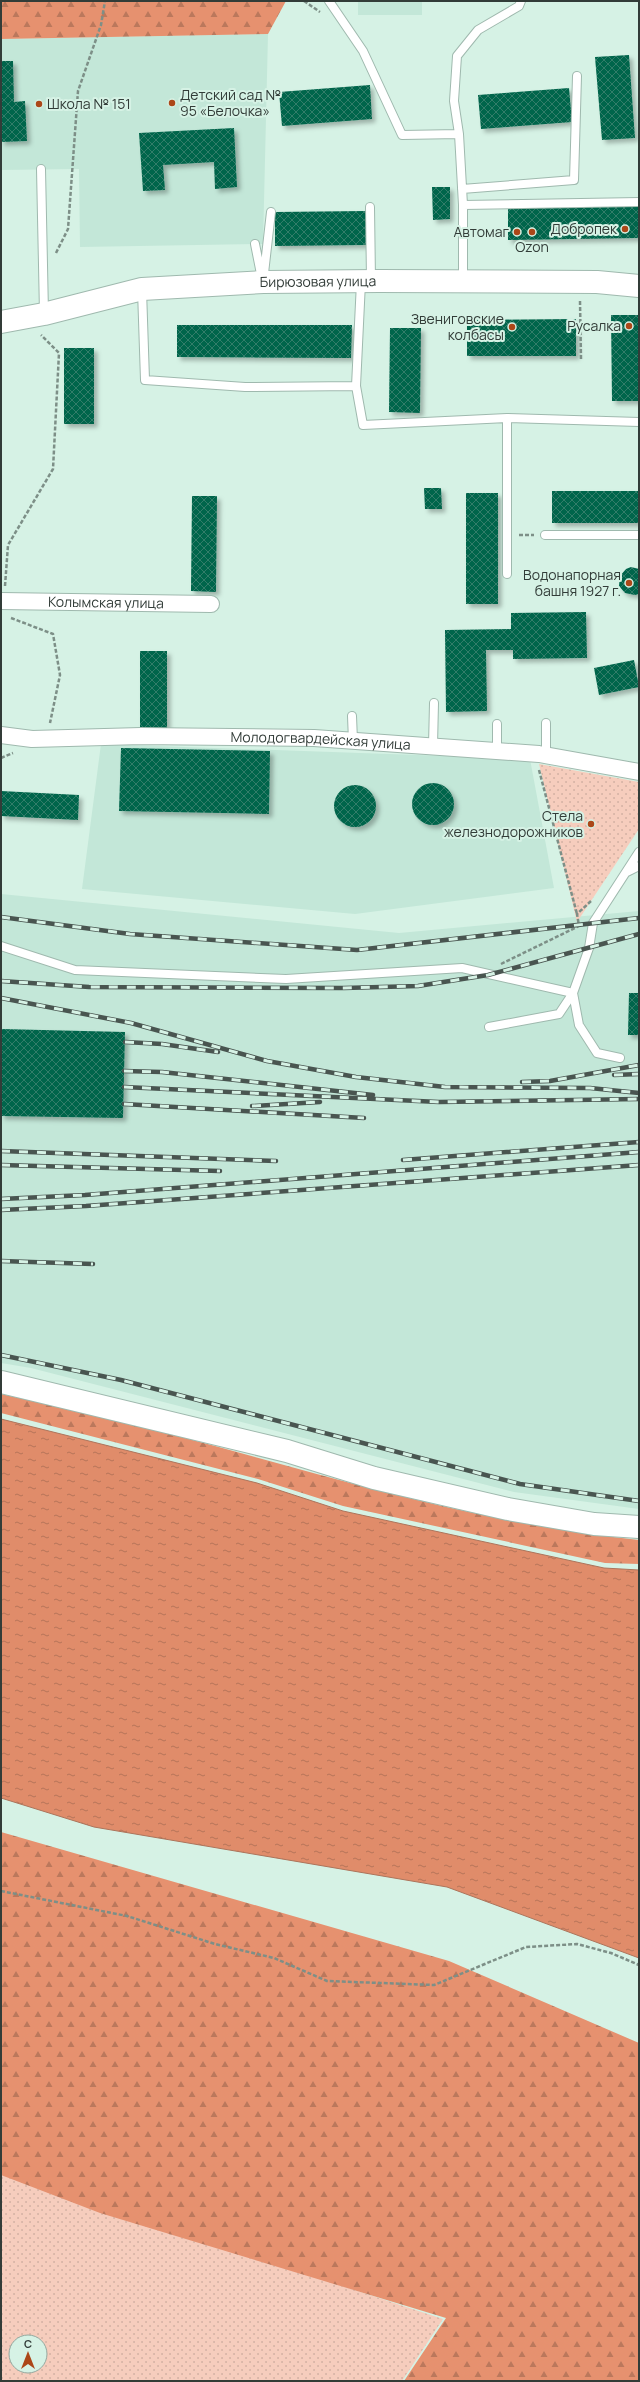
<svg xmlns="http://www.w3.org/2000/svg" width="640" height="2382" font-family="Manrope,sans-serif">
	<style>
		.built { fill: #c3e7d8 }
		.green { fill: url(#green-dots); fill-rule: evenodd }
		.forest { fill: url(#forest-firs) }
		.water { fill: url(#water-ripples); stroke: #ac745b }
		.building { fill: url(#building-cross-hatch); filter: url(#shadow) }
		.lines { fill: none; stroke-linecap: round; stroke-linejoin: round }
		.lane-casing { stroke: #9fb9ae; stroke-width: 10 }
		.street-casing { stroke: #9fb9ae; stroke-width: 18 }
		.secondary-casing { stroke: #9fb9ae; stroke-width: 24 }
		.path { stroke: #7d8f87; stroke-width: 2.5; stroke-dasharray: 4 2; stroke-linecap: butt }
		.lane { stroke: #fff; stroke-width: 8 }
		.street { stroke: #fff; stroke-width: 16 }
		.secondary { stroke: #fff; stroke-width: 22 }
		.rail-casing { stroke: #495550; stroke-width: 4.5 }
		.rail { stroke: #d6f2e5; stroke-width: 3; stroke-dasharray: 9; stroke-linecap: butt }
		.poi-dot { fill: #ac4718; stroke: #d6f2e5; stroke-width: 1.5 }
		.labels { text-anchor: middle; stroke-width: 4; stroke-linejoin: round; paint-order: stroke }
		.poi-label { font-size: 14px; fill: #323c38; stroke: #d6f2e5; text-anchor: end }
		.street-label { font-size: 14px; fill: #323c38; stroke: #d6f2e5 }
	</style>
	<defs>
		<pattern id="green-dots" width="8" height="8" patternUnits="userSpaceOnUse"><rect width="8" height="8" fill="#f6cdbd"/><path d="M2 2h.1M6 6h.1" fill="none" stroke="#d3b1a3" stroke-width="1.8" stroke-linecap="round"/></pattern>
		<pattern id="forest-firs" width="22" height="20" patternUnits="userSpaceOnUse"><rect width="22" height="20" fill="#e6916f"/><path d="M5 1l3.5 6h-7zM16 11l3.5 6h-7z" fill="#bb785c"/></pattern>
		<pattern id="water-ripples" width="26" height="14" patternUnits="userSpaceOnUse"><rect width="26" height="14" fill="#e08c6a"/><path d="M2 4q2-2 4 0t4 0M15 11q2-2 4 0t4 0" fill="none" stroke="#b67458"/></pattern>
		<pattern id="building-cross-hatch" width="8" height="8" patternUnits="userSpaceOnUse"><rect width="8" height="8" fill="#01654b"/><path d="M0 0l8 8M0 8l8-8" fill="none" stroke="#317d69"/></pattern>
		<filter id="shadow"><feDropShadow dx="3.5" dy="3.5" stdDeviation="2" flood-color="#0004"/></filter>
	</defs>
	<rect width="100%" height="100%" fill="#d6f2e5"/>
	<path class="built" d="M358,1H422V15H358Z
		M268,34L263,244L80,247L79,169L1,170V39Z
		M101,744L530,759L554,888L355,914L82,889Z
		M1,894L399,933L639,911V1509L514,1492L31,1368L1,1363Z"/>
	<path class="green" d="M539,764L639,782V829L577,922Z
		M1,2174L443,2319L402,2381H1ZM16,2342H40V2366H16Z"/>
	<path class="forest" d="M1,1H286L268,34L1,39Z
		M1,1394C59,1407 117,1419 174,1435C328,1476 480,1524 639,1540V1564L605,1563L343,1506L258,1479L1,1413Z
		M1,1832L449,1961L639,2043V2381H404L446,2318L100,2213L1,2175Z"/>
	<path class="water" d="M1,1419L257,1483L343,1511L604,1568L639,1570V1958L447,1887L94,1827L1,1798Z"/>
	<path class="building" d="M629,55L635,138L602,140L595,57Z
		M1,61H13L14,102L25,101L27,141L1,142Z
		M370,85L372,119L282,126L279,92Z
		M569,88L572,122L481,129L478,95Z
		M234,128L237,187L215,189L214,162L163,165L165,190L143,191L139,133Z
		M432,187H450V219L433,220Z
		M639,206V238L508,240V208Z
		M366,211V245L275,246V212Z
		M611,315H639V401H612Z
		M576,319V356H467V320Z
		M177,325H352L351,358L177,357Z
		M390,328H421L420,413L389,412Z
		M64,348H94V424H64Z
		M424,488H441L442,509H425Z
		M552,491H639V523H552Z
		M466,493H498V604H466Z
		M192,496H217L216,592L191,591Z
		M631,567L639,569V594L635,595L625,593L619,586L620,576L626,569Z
		M586,612L587,658L513,659V650H486L487,711L446,712L445,630L511,629V613Z
		M140,651H167V734H140Z
		M634,660L639,687L599,695L594,668Z
		M121,748L270,751L269,814L119,811Z
		M412 804a21 21 0 1 1 42 0a21 21 0 1 1-42 0Z
		M334 806a21 21 0 1 1 42 0a21 21 0 1 1-42 0Z
		M1,791L79,795L78,820L1,816Z
		M629,993H639V1035H628Z
		M1,1029L125,1032L123,1118L1,1116Z"/>
	<g class="lines">
		<defs>
			<path id="lane" d="M329,1L363,51L402,135L459,134L463,205V280
				M459,134L454,101L457,56L478,30L519,6L521,1
				M41,169L44,313
				M462,189L574,180L577,76
				M463,205L639,202
				M370,207L371,280
				M255,244L261,274
				M263,282L271,212
				M142,290L145,380L245,387L356,386L363,425L507,418
				M356,386L361,282
				M545,535H639
				M507,574V418L639,422
				M352,716L353,741
				M497,724V751
				M433,746L434,703
				M546,755V723
				M627,872L639,866
				M1,946L75,970L286,979L462,968L573,993
				M573,993L579,1025L597,1053L620,1058
				M489,1027L559,1014L573,993L589,948L593,923L639,852"/>
			<g id="street">
				<path id="s1" d="M1,601L211,604"/>
				<path id="s2" d="M1,735L32,739L141,736L314,738L539,754L639,772"/>
			</g>
			<g id="secondary">
				<path id="s3" d="M1,322L44,314L142,289L263,282L379,281L597,282L639,286"/>
				<path d="M1,1382L287,1451L374,1478L508,1509L594,1524L639,1527"/>
			</g>
		</defs>
		<use href="#lane" class="lane-casing"/>
		<use href="#street" class="street-casing"/>
		<use href="#secondary" class="secondary-casing"/>
		<path class="path" d="M304,1L320,12
			M56,253L68,229L78,91L101,25L105,1
			M580,301L581,360
			M519,535H534
			M5,586L8,545L53,469L59,353L41,335
			M11,618L53,634L60,675L50,723
			M1,758L13,753
			M539,770L577,914
			M501,964L579,926L577,914L591,901
			M1,1891L127,1916L215,1944L274,1958L327,1981L434,1985L526,1947L577,1944L611,1953L639,1965"/>
		<use href="#lane" class="lane"/>
		<use href="#street" class="street"/>
		<use href="#secondary" class="secondary"/>
		<defs>
			<path id="rail" d="M1,917L130,934L357,950L639,918
				M1,981L89,987L344,988L418,986L488,975L639,934
				M1,998L131,1023L267,1061L356,1077L445,1087L590,1088L639,1093
				M125,1042L162,1044L218,1052
				M124,1071L162,1072L373,1095
				M614,1075L639,1074
				M522,1082L550,1081L639,1065
				M124,1087L439,1102L639,1099
				M124,1104L364,1118
				M252,1106L320,1102
				M1,1151L276,1161
				M403,1160L639,1142
				M1,1165L220,1171
				M1,1199L85,1195L639,1152
				M1,1210L86,1206L639,1165
				M1,1261L93,1264
				M1,1355L121,1380L520,1484L639,1501"/>
		</defs>
		<use href="#rail" class="rail-casing"/>
		<use href="#rail" class="rail"/>
	</g>
	<g class="poi-dot">
		<circle cx="172" cy="103" r="4"/>
		<circle cx="39" cy="104" r="4"/>
		<circle cx="625" cy="229" r="4"/>
		<circle cx="517" cy="232" r="4"/>
		<circle cx="532" cy="232" r="4"/>
		<circle cx="629" cy="326" r="4"/>
		<circle cx="512" cy="327" r="4"/>
		<circle cx="629" cy="583" r="4"/>
		<circle cx="591" cy="824" r="4"/>
	</g>
	<g class="labels">
		<g class="poi-label">
			<text x="180" y="100" text-anchor="start">Детский сад №<tspan x="180" dy="16">95 «Белочка»</tspan></text>
			<text x="47" y="109" text-anchor="start">Школа № 151</text>
			<text x="617" y="234">Добропек</text>
			<text x="509" y="237">Автомаг</text>
			<text x="532" y="252" text-anchor="middle">Ozon</text>
			<text x="504" y="324">Звениговские<tspan x="504" dy="16">колбасы</tspan></text>
			<text x="621" y="331">Русалка</text>
			<text x="621" y="580">Водонапорная<tspan x="621" dy="16">башня 1927 г.</tspan></text>
			<text x="583" y="821">Стела<tspan x="583" dy="16">железнодорожников</tspan></text>
		</g>
		<g class="street-label">
			<text dy="5" stroke="none"><textPath href="#s3" startOffset="321">Бирюзовая улица</textPath></text>
			<text dy="5" stroke="none"><textPath href="#s1" startOffset="105">Колымская улица</textPath></text>
			<text dy="5" stroke="none"><textPath href="#s2" startOffset="320">Молодогвардейская улица</textPath></text>
		</g>
	</g>
	<rect width="640" height="2382" fill="none" stroke="#323c38" stroke-width="4"/>
	<g transform="translate(28 2354)"><circle r="19" fill="#d6f2e5" stroke="#94a9a0"/>
	<path d="M0-3L7 15L0 10L-7 15Z" fill="#ac4718"/>
	<text y="-6" font-size="11" font-weight="bold" text-anchor="middle" fill="#323c38">С</text>
	</g>
</svg>
